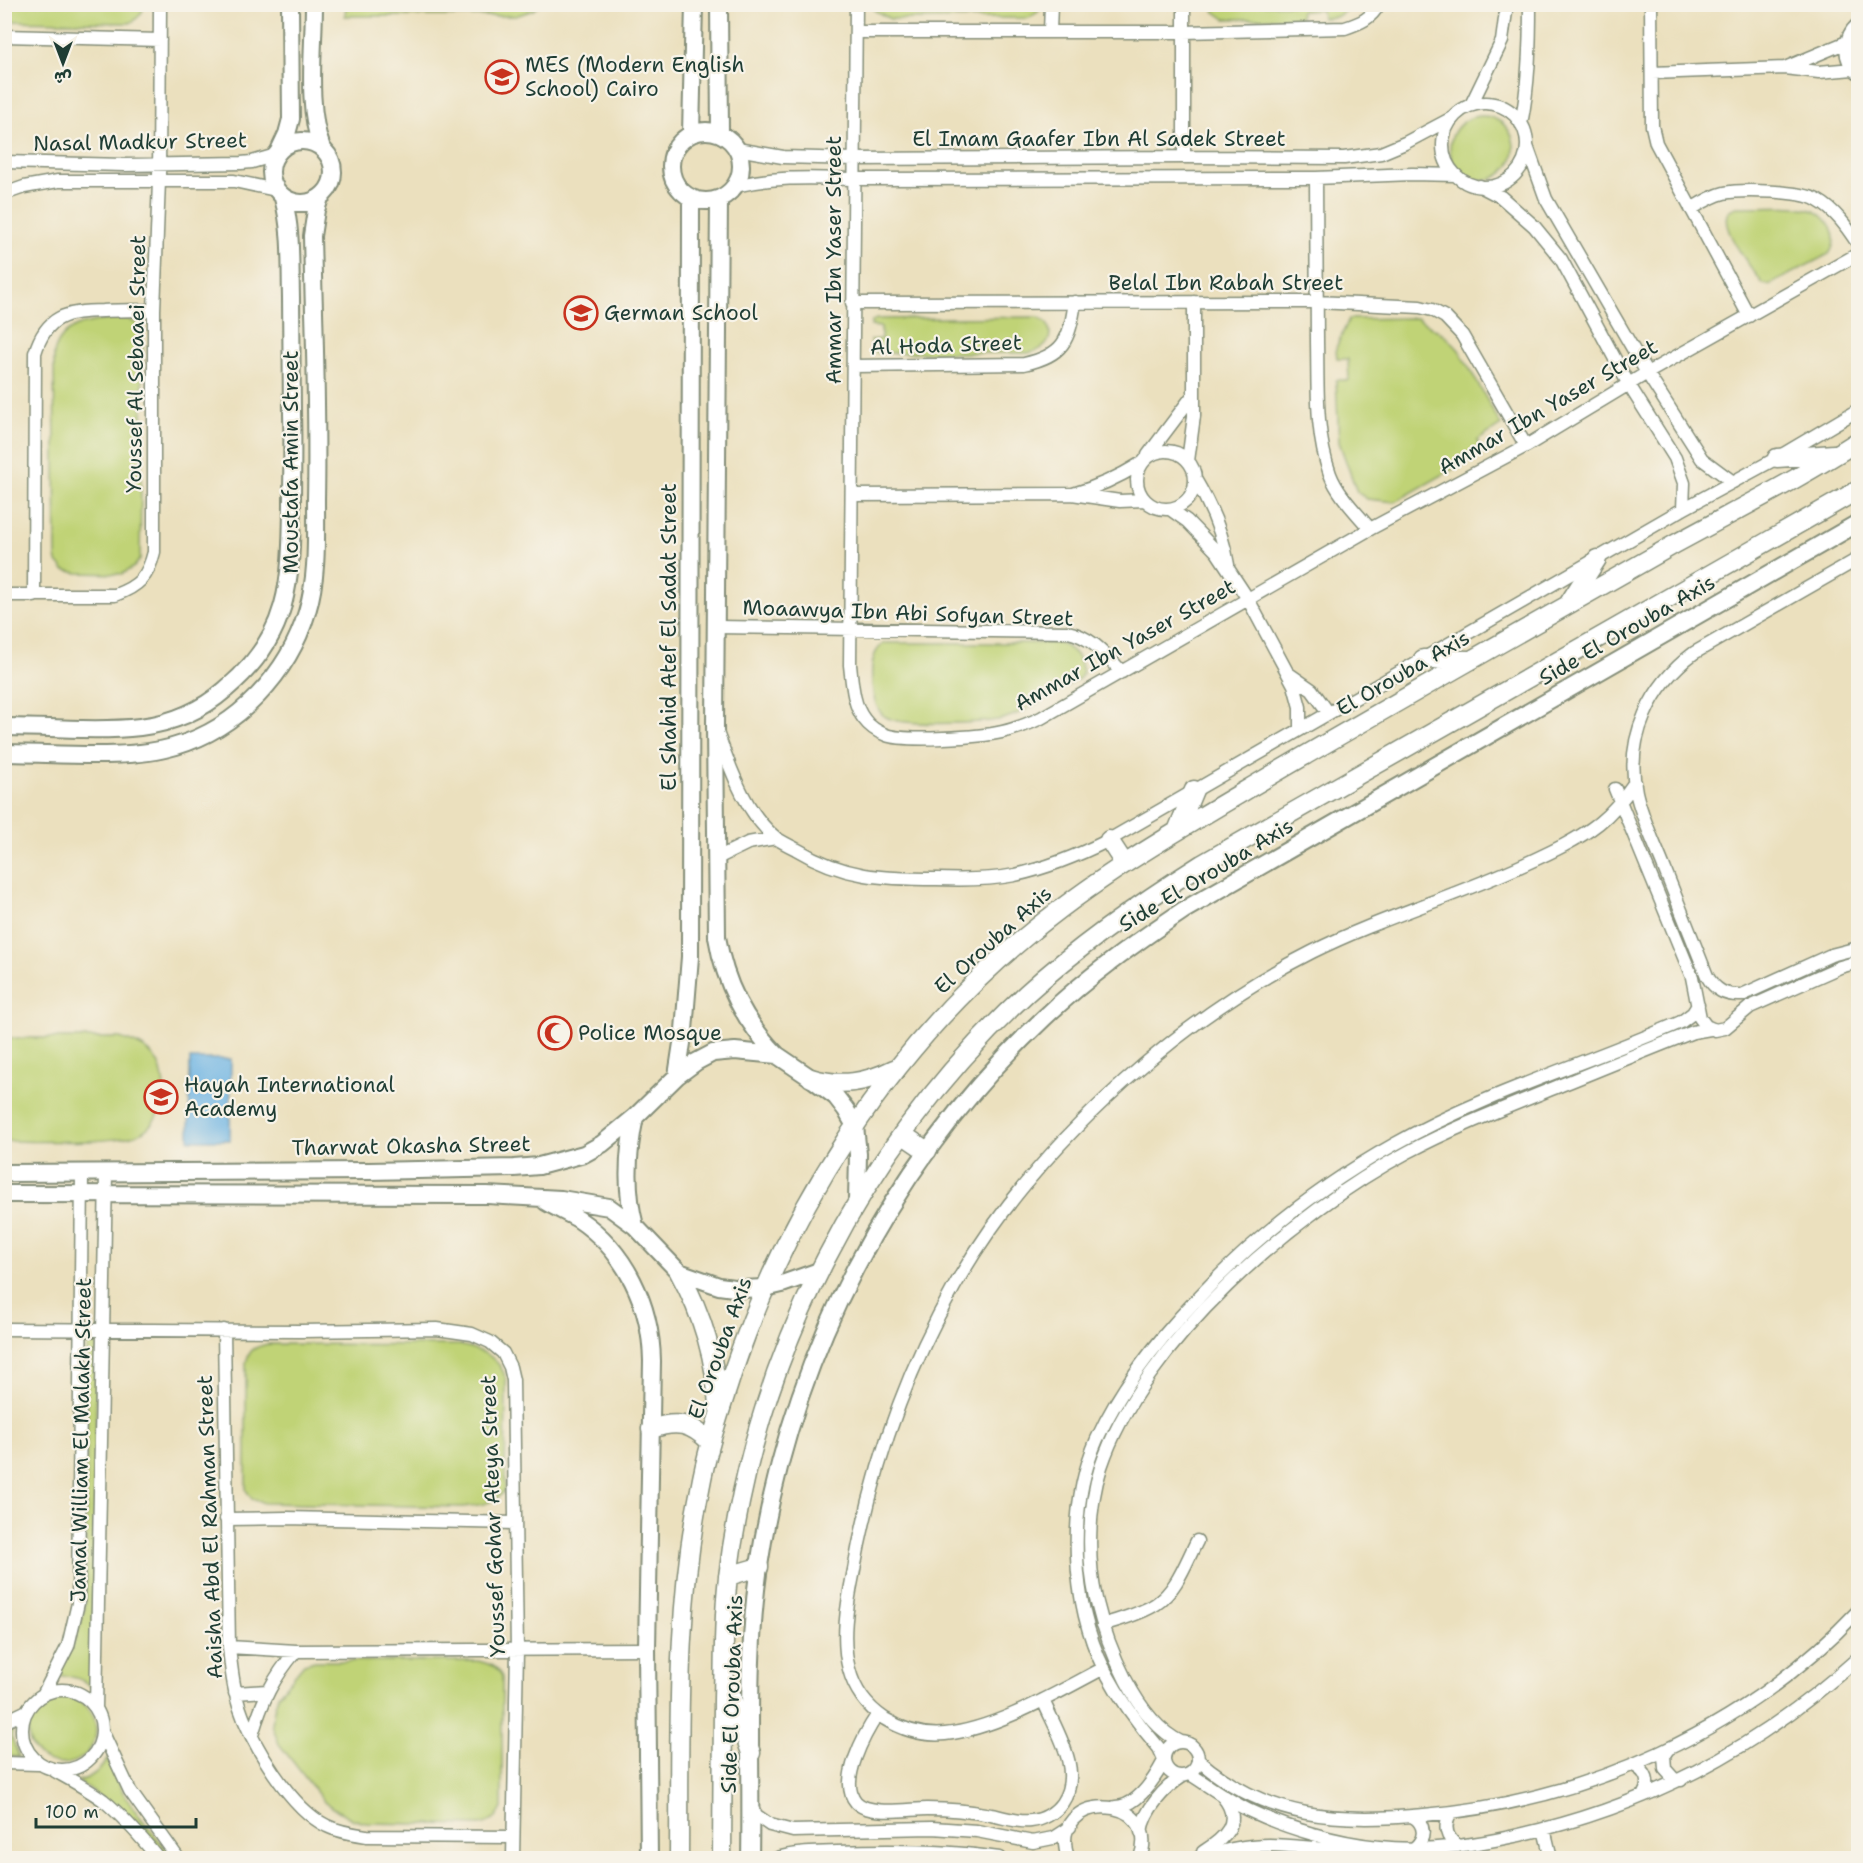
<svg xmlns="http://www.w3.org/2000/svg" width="1863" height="1863" font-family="'Shantell Sans','Playpen Sans Arabic',sans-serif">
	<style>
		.green { fill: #c0d376; stroke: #708855; stroke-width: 1.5 }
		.water { fill: #6cb3e3; stroke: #46788c; stroke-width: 1.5 }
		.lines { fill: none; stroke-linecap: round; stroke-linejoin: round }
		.street-casing { stroke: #858e79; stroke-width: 15 }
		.secondary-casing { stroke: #858e79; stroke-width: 20 }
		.primary-casing { stroke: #858e79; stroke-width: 21 }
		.street { stroke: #fff; stroke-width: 12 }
		.secondary { stroke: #fff; stroke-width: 16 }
		.primary { stroke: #fff; stroke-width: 18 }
		.labels { text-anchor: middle; stroke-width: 4.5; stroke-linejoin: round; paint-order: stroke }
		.poi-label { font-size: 21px; fill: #1f3d34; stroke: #f7f3e8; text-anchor: start }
		.street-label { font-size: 21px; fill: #1f3d34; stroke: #f7f3e8 }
	</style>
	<rect width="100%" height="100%" fill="#f7f3e8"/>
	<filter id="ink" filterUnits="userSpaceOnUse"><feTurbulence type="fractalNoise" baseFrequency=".0167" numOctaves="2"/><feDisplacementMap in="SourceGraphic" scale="12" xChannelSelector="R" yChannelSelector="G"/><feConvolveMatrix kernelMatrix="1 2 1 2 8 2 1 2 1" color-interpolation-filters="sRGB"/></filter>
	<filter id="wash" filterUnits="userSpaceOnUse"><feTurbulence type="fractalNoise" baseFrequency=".008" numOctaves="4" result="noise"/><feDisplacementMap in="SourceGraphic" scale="24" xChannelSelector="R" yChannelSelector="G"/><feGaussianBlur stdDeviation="1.35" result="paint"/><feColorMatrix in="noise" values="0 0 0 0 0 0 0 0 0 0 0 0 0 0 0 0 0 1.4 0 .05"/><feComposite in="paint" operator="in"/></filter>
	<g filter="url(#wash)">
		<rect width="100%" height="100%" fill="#ebe0be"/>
		<path class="green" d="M5,4H144C143,14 138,18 130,23L5,21Z
			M346,5L364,4L540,5L533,10L516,16H345Z
			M874,5V4L1043,5L1038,12L1029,18L890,19L874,10Z
			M1211,5H1354L1336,17L1322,18L1321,10L1301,11L1300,18L1225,19L1214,11Z
			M1450 148a32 32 0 1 1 64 0a32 32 0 1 1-64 0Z
			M1737,207C1757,207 1797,204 1814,211C1821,213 1828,221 1831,227C1836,237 1835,245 1829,254L1769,285L1763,284C1754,271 1705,213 1737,207Z
			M1037,317C1052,321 1054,340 1042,348C1038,351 1032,352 1028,353H877L871,347V340L881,339V327L871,326L872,321L877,319Z
			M1417,318L1446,336L1459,350L1501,425L1477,441L1483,452L1395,502L1367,499L1357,492L1339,442L1336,380H1349L1348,359H1337L1336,348L1349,319Z
			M119,319H128L139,325L143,342L140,559L134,567L122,574L78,573L64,570L57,562L56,557L54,353C62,322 93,321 119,319Z
			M884,643H1061C1074,651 1081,657 1083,673L1079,679C1059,690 1040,704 1019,713C1012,716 1004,719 997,720C976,723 903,727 886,717C876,712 873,695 872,684C871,668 871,653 884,643Z
			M4,1038H120C143,1045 159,1053 163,1079C166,1098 160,1121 142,1132C123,1145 32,1141 5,1141Z
			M87,1339L97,1340L93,1635L95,1690C83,1678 71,1675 55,1676C71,1651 81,1632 86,1601Z
			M268,1344L460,1345C483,1351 499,1356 506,1379L505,1491C492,1505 479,1505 462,1507L264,1503L252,1499L246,1490V1363C249,1349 255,1347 268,1344Z
			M315,1661H478C490,1664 496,1666 502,1677V1808C497,1819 492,1822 480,1825L366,1823L352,1819L325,1803L279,1744L272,1725L274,1710L278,1695L304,1664Z
			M28 1730a34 34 0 1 1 68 0a34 34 0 1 1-68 0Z
			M13,1722L12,1738L19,1757L5,1756V1727Z
			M108,1758C119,1797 149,1828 174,1858H164L135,1823L78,1781C92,1778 101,1770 108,1758Z"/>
		<path class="water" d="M190,1059H231L230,1140H189Z"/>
	</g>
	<g filter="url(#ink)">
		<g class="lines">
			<defs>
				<path id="street" d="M856,4L850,665C852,682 853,705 864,719C869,726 878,732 886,735C905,742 981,737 1002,732C1016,729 1028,724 1041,718L1370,529L1526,446L1647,373L1858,254
					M1651,4L1652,126L1656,143L1749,316
					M856,32H1184L1345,28C1360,23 1371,19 1379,4
					M1050,32L1051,4
					M4,36L160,40
					M1785,68L1847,42
					M1857,72C1842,59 1843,37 1858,24
					M1652,73L1785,68L1819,72L1853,69
					M1443 145a42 42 0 1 1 84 0a42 42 0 1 1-84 0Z
					M1471,105L1502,41L1507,4
					M1521,124C1529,85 1530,44 1530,4
					M1527,146L1546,199L1647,373L1702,459L1733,482
					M737,149L783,157L854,159L1184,157L1344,158L1381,153L1405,143L1452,118
					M1184,157V4
					M4,162L124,165L241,163L252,162L276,155
					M1316,178C1316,233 1317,287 1317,342C1318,385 1315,433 1330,474C1338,495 1356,512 1370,529
					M735,186C775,176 813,178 854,179L1316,178L1412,174L1456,175
					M1480,186L1501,197L1534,226L1561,259L1629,385L1675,458L1684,483L1683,509
					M4,194L24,187L58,181H234L276,190
					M1691,209C1701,203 1712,196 1724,193C1742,189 1802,191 1817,200C1835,210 1847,227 1858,244
					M852,303L1317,302L1420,307L1432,310L1445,317L1462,335L1526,446
					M853,366L1024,364C1064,355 1069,341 1075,302
					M1137 480a29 29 0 1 1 58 0a29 29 0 1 1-58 0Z
					M1148,455L1194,394
					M1188,461L1194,416V302
					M1195,479C1211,506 1223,533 1228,565
					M1073,494C1098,487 1119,477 1140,464
					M852,495L1072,494L1120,501L1144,500
					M1170,509L1187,521L1217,552L1248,599L1294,685L1300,707V729
					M1858,559L1694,653C1651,685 1625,738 1636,792C1642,819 1655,844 1665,870C1679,905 1693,940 1707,976C1715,990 1725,996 1742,995L1831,955L1858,948
					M4,595H115C139,586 148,577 154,552V310L159,181L160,4
					M34,596L35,353C46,316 67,311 103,311C120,310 137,310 154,310
					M716,627L1068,632C1092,637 1106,655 1122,672
					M1289,674L1312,690L1328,712
					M718,735C731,770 746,814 776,838C782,842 790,846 796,849C844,878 883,879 937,879C963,880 989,880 1015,875C1047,868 1079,855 1109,840L1683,509L1777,458L1858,410
					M1615,789L1692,977L1700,1018L1706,1026L1715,1030L1725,1028L1750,1007L1840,967L1858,962
					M715,859L748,843L776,838
					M4,1329L301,1331L437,1329L472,1334L490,1342L503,1353L510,1367L513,1380L517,1650L513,1858
					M224,1330L229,1647C231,1667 233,1687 239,1706C251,1743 291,1809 327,1826C339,1832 354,1834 367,1836L513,1837
					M226,1519L286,1518L515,1523
					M1103,1625C1120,1619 1141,1614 1156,1604C1177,1590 1186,1562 1197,1541
					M229,1647L296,1651L647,1649
					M1104,1668C1058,1692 997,1729 945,1734C923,1736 903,1730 885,1719C867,1707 854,1689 849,1669C841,1639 847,1605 853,1575C871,1473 903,1377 954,1287C998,1209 1058,1141 1124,1082C1181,1031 1244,986 1312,952C1380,918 1454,897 1523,865C1549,853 1576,841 1599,823C1614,811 1624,798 1635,782
					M22 1730a40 40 0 1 1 80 0a40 40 0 1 1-80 0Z
					M44,1693L68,1646L78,1603L82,1173
					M235,1693L268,1691
					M96,1708L106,1173
					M878,1714C865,1733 838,1782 856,1802C868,1816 909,1809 927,1809C948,1809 970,1811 991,1815C1004,1817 1017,1823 1031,1821C1043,1820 1055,1813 1062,1803C1084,1771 1056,1731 1043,1700
					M4,1722L25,1712
					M103,1733L130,1791L178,1858
					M252,1735C262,1701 273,1678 296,1651
					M1164 1759a17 17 0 1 1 34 0a17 17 0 1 1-34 0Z
					M1181,1742C1136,1721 1107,1645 1096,1599C1087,1558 1088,1508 1101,1467C1142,1343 1295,1212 1408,1152C1455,1127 1505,1108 1554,1088C1601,1069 1647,1050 1693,1032L1710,1029
					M1668,1749L1664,1755L1665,1769L1674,1779L1681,1780
					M1164,1759L1159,1748C1138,1724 1119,1697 1104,1669C1071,1602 1067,1507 1097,1439C1121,1386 1157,1341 1197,1299C1255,1237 1320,1186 1395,1144C1485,1093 1586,1064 1681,1022L1693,1013L1698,1005
					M1198,1760C1266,1819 1338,1823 1424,1815C1587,1801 1745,1731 1858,1611
					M4,1763L38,1764
					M1633,1765C1647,1771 1651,1783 1643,1796
					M55,1771C71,1780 88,1789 103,1800C124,1817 141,1837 158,1858
					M1190,1774C1209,1786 1228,1800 1248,1810C1286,1828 1337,1843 1379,1847C1422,1852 1468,1846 1510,1837C1645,1808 1756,1750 1858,1658
					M751,1807L757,1816L770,1825L793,1831L932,1828L977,1831L1033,1842L1053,1838L1070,1827
					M1115,1807C1137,1807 1155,1778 1164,1761
					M1451,1813C1443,1826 1446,1838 1458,1846
					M1412,1816C1426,1824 1426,1839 1414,1848
					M1544,1829L1551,1858
					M1141,1832C1144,1810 1165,1787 1183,1776
					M1203,1852C1224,1839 1244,1822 1223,1797
					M778,1858C797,1852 818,1853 837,1852C891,1850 946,1850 999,1858
					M1068,1858C1045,1789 1164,1792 1140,1858
					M1199,1858C1222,1851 1244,1845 1269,1845C1302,1845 1334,1853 1367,1849"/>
				<path id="secondary" d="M314,4C314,49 306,108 322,148
					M719,4L720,133
					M671 166a35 35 0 1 1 70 0a35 35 0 1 1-70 0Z
					M691,134L694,4
					M271 172a31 31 0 1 1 62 0a31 31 0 1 1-62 0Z
					M279,151L287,134L291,119L290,4
					M719,199L715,726L717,937C725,984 744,1021 777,1055
					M4,727C49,727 96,732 140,727C173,723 202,710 226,689C290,636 291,582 292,505C292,475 293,445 292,414C292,375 291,336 291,297C290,263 292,230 283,198
					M4,753C56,753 128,761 176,746C238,728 289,673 307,612C318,576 316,536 316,499C318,412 314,324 312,236L316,210L320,198
					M677,1076L684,1030L690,957L691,198
					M4,1173L369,1171L514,1168L539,1166L584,1154L602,1144L635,1117L677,1076L696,1062L713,1053L735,1051L777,1055L811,1078L836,1097L846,1110L855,1126L858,1154L857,1202
					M4,1194L487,1195L561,1199L609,1207L635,1226L679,1272L719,1286L741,1289L765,1288L782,1284L819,1271
					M546,1202C556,1208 568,1213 578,1219C626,1251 651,1305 652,1361L647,1649L649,1858
					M635,1226C625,1189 627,1154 635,1117
					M750,1858C752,1761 745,1663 759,1566C790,1357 890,1163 1044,1018C1087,977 1135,943 1184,910L1858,523"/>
				<path id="primary" d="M1777,458L1834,454
					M1569,603L1597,559
					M1423,659L1469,660
					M1177,831L1194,790
					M1109,840L1124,863
					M811,1078C841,1087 866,1083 894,1069
					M902,1134L927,1151
					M679,1272C702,1314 716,1358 718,1407
					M651,1429C677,1420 691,1423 710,1442
					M728,1576L759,1567
					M728,1687L751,1753
					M679,1858C680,1735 675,1611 700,1489C707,1449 720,1412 732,1374C789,1206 888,1052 1024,938C1101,873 1189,824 1275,773C1408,695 1542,620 1675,544C1737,510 1799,479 1858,441
					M722,1858C722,1806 723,1753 723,1700C724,1659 723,1618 728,1577C755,1354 863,1145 1027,993C1081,944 1140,903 1202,864L1858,490"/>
			</defs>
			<use href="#street" class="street-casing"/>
			<use href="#secondary" class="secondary-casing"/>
			<use href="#primary" class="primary-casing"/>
			<use href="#street" class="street"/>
			<use href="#secondary" class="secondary"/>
			<use href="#primary" class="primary"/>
		</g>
	</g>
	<defs>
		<symbol id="school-ring" viewBox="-11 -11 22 22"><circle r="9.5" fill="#f7f3e8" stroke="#c8321e" stroke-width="1.5"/><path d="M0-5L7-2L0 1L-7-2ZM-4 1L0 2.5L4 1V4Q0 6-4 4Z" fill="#c8321e"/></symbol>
		<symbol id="mosque-ring" viewBox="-11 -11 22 22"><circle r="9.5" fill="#f7f3e8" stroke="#c8321e" stroke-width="1.5"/><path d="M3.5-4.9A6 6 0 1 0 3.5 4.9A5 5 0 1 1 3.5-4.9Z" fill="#c8321e"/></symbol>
	</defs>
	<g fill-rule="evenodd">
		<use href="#school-ring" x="483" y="58" width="38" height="38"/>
		<use href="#school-ring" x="562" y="294" width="38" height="38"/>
		<use href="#mosque-ring" x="536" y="1014" width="38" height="38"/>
		<use href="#school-ring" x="142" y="1078" width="38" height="38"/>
	</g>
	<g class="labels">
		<g class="poi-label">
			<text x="525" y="72">MES (Modern English<tspan x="525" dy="24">School) Cairo</tspan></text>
			<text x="604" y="320">German School</text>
			<text x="578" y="1040">Police Mosque</text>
			<text x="184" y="1092">Hayah International<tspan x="184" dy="24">Academy</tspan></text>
		</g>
		<g class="street-label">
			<text x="1099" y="146">El Imam Gaafer Ibn Al Sadek Street</text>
			<text transform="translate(140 142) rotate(-1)" y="7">Nasal Madkur Street</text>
			<text transform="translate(834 260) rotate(-90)" y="7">Ammar Ibn Yaser Street</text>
			<text x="1226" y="290">Belal Ibn Rabah Street</text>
			<text transform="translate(946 345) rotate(-2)" y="7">Al Hoda Street</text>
			<text transform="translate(136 364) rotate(-89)" y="7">Youssef Al Sebaaei Street</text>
			<text transform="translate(1548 407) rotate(-30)" y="7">Ammar Ibn Yaser Street</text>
			<text transform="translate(291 462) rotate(-90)" y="7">Moustafa Amin Street</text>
			<text transform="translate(908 613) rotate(2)" y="7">Moaawya Ibn Abi Sofyan Street</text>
			<text transform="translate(1627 630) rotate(-30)" y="7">Side El Orouba Axis</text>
			<text transform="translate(669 637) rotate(-90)" y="7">El Shahid Atef El Sadat Street</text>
			<text transform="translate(1125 645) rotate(-29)" y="7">Ammar Ibn Yaser Street</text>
			<text transform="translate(1403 673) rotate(-30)" y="7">El Orouba Axis</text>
			<text transform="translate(1206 875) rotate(-31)" y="7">Side El Orouba Axis</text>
			<text transform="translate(993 940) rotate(-42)" y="7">El Orouba Axis</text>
			<text transform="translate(411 1146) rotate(-1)" y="7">Tharwat Okasha Street</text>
			<text transform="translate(720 1348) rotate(-70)" y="7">El Orouba Axis</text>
			<text transform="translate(81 1440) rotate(-89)" y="7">Jamal William El Malakh Street</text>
			<text transform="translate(493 1516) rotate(-92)" y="7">Youssef Gohar Ateya Street</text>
			<text transform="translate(210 1527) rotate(-92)" y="7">Aaisha Abd El Rahman Street</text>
			<text transform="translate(732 1694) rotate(-88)" y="7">Side El Orouba Axis</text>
		</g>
	</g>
	<rect width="1863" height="1863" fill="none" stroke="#f7f3e8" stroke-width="24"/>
	<g transform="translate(63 63) rotate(180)" stroke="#f7f3e8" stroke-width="4.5" paint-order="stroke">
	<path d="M0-4.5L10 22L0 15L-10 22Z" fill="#1f3d34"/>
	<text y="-9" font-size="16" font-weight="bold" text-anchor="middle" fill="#1f3d34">ش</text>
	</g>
	<path d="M36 1818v9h160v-9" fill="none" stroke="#1f3d34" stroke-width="3"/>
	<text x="45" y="1818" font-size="18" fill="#1f3d34" stroke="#f7f3e8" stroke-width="4.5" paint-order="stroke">100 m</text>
</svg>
